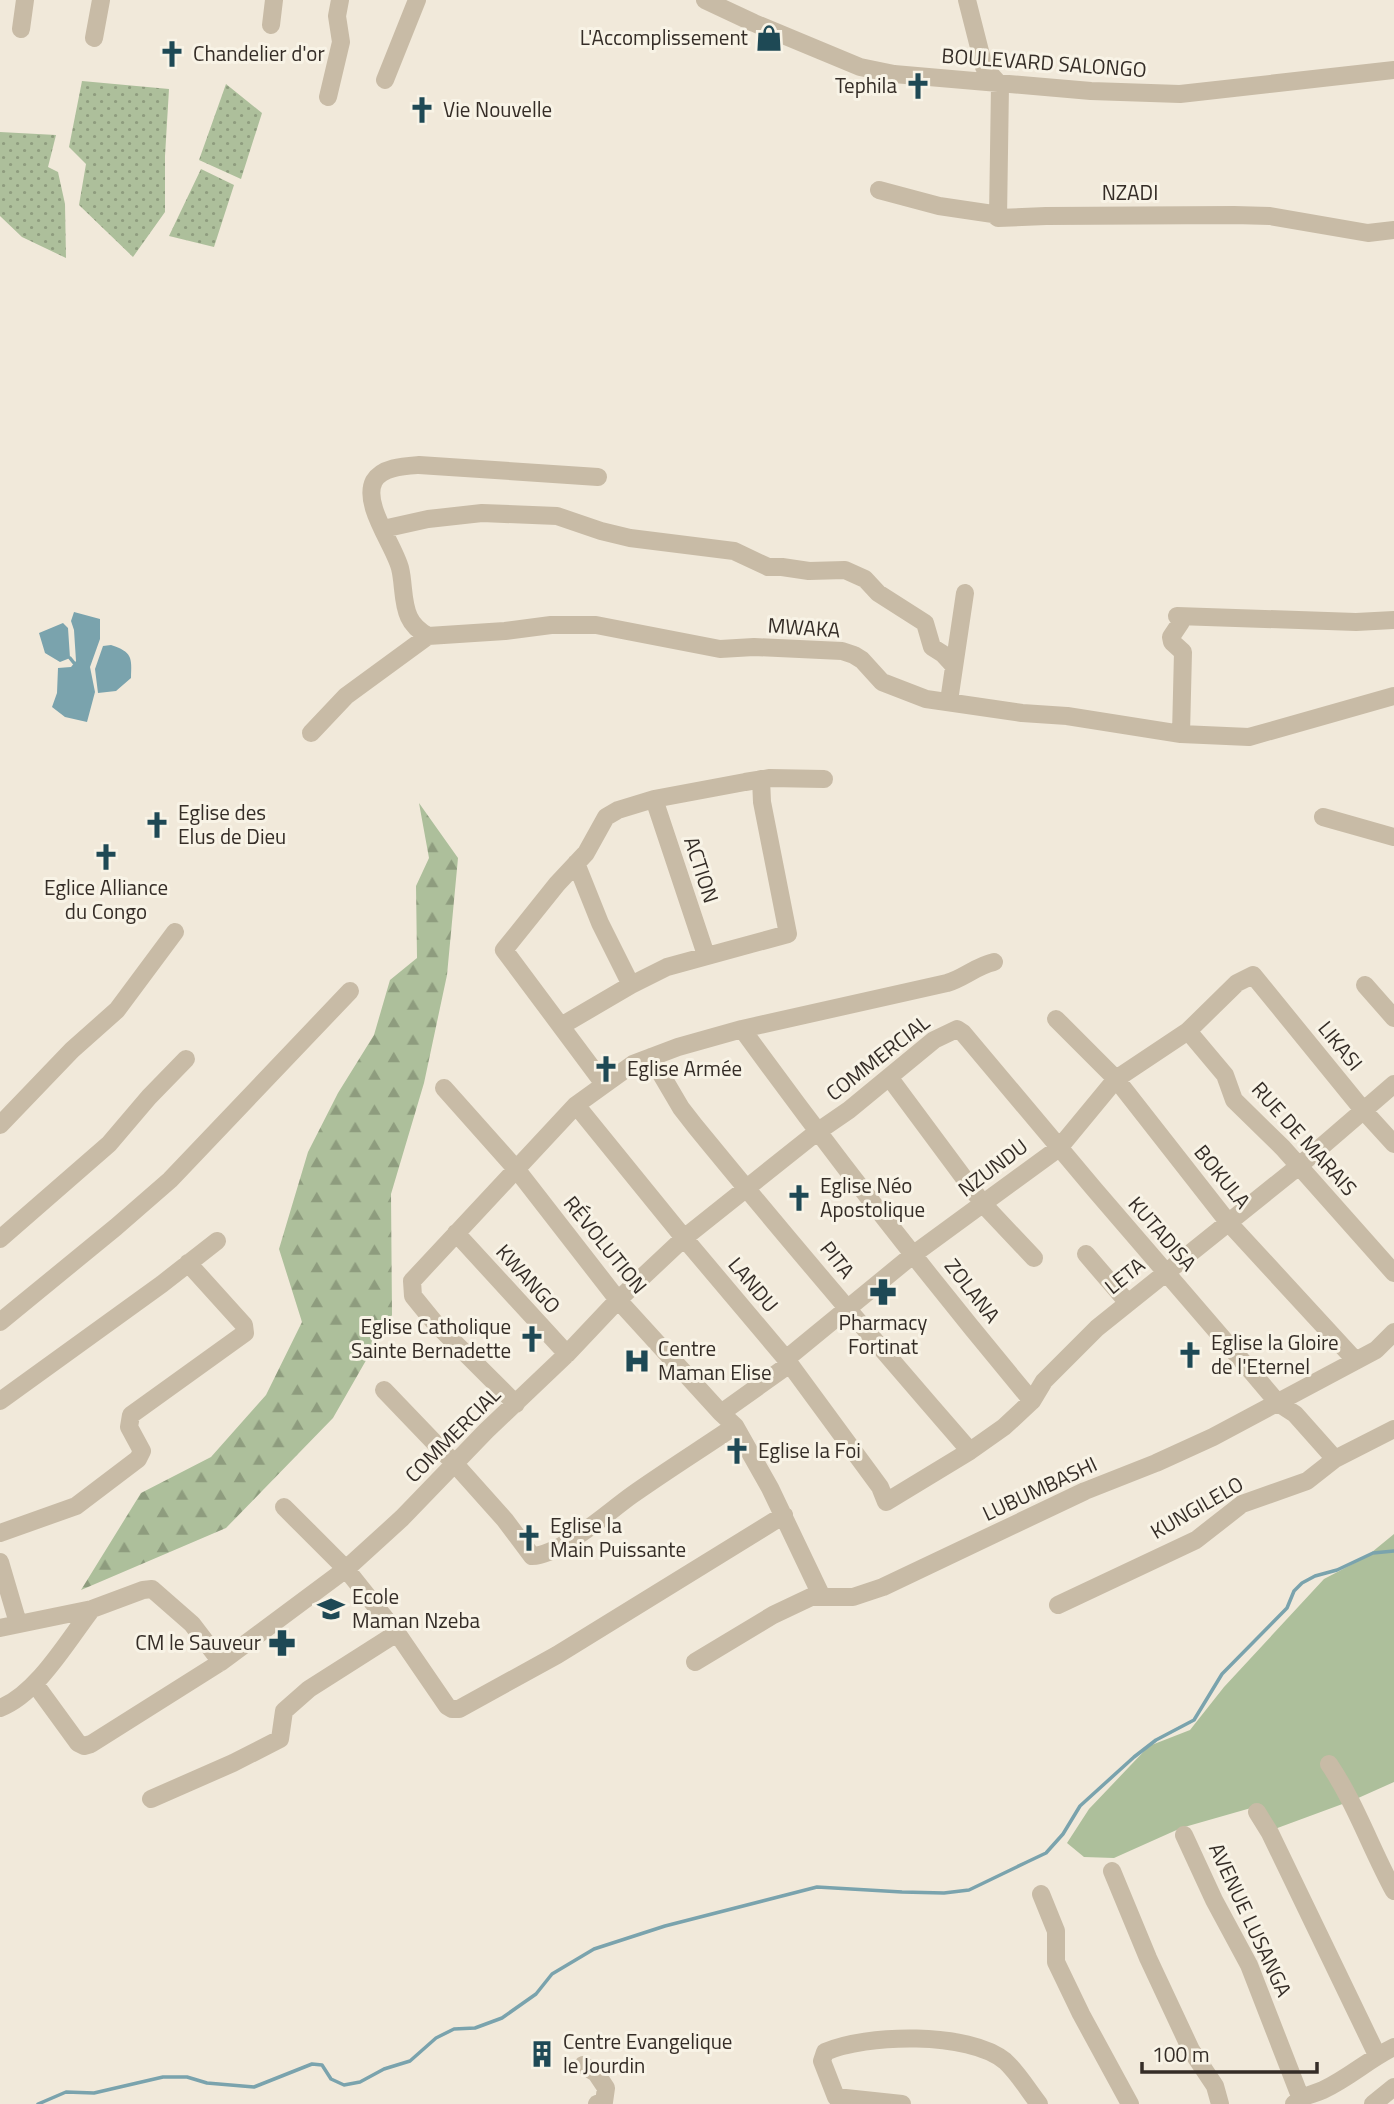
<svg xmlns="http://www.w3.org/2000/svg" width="1394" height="2104" font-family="'Titillium Web',sans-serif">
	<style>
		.grass { fill: url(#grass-dots) }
		.forest { fill: url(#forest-firs) }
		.garden { fill: #adbf9b }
		.water { fill: #7aa3ad }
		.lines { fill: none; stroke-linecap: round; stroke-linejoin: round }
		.stream { stroke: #7aa3ad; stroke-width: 3.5 }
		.minor { stroke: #c8bba6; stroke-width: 18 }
		.labels { text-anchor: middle; stroke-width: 6; stroke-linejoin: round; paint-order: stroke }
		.poi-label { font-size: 21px; fill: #352d27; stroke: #f8f3e6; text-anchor: start }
		.street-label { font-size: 21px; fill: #352d27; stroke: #f8f3e6 }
	</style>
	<defs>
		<pattern id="grass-dots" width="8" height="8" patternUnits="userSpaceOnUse" patternTransform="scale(1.75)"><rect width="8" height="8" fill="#adbf9b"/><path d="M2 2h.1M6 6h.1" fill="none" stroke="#8e9c7e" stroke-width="1.8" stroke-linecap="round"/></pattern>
		<pattern id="forest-firs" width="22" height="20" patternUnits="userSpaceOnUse" patternTransform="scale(1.75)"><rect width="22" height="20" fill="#adbf9b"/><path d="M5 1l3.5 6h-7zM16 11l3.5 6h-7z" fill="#8e9c7e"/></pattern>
	</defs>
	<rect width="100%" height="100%" fill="#f1e9da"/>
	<path class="grass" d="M82,81L169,89L165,156V212L133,257L79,205L86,164L69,147Z
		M226,84L262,113L241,179L199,160Z
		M0,132L56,135L48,167L58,172L65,204L66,258L22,237L0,216Z
		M201,169L234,185L214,247L169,236Z"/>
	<path class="forest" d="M419,803L458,858L447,975L424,1083L391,1194L392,1315L333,1418L226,1528L81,1590L141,1493L211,1457L266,1395L302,1322L279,1249L308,1152L338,1093L374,1035L390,980L417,958L416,886L429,858Z"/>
	<path class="garden" d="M1394,1534V1782L1356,1799L1272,1830L1258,1806L1181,1828L1114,1858L1084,1857L1067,1843L1089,1809L1149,1746L1190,1730L1224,1687L1324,1579L1366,1557Z"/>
	<path class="water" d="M74,612L100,619V639L90,667L95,692L87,722L65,717L52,707L57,693L58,668L71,667L76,661L74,630L71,621Z
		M63,623L68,628L70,658L60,662L45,653L39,633Z
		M111,645C132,652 132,657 131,678L116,691L98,693L95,669L103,646Z"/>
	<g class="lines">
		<path class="stream" d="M70,658L74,663
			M38,2104L66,2092L94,2093L163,2077H187L207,2083L254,2087L312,2064L322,2065L331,2079L344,2085L360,2082L384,2069L410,2061L436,2038L454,2029L475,2028L502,2018L536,1994L552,1974L594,1949L665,1926L817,1887L902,1892L944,1893L969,1890L1027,1862L1046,1853L1063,1834L1080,1806L1134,1757L1156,1740L1194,1720L1222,1674L1287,1608L1294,1591L1302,1583L1315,1576L1337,1570L1373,1553L1394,1551"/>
		<path class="minor" d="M705,0L754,23L860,67L894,74L1091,91L1180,94L1394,70
			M967,0L984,67L1000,85L998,218L1046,216L1234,215L1270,216L1368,233L1394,230
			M271,25L274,0
			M21,29L25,0
			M94,38L101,0
			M385,80L417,0
			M328,97L341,42L337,16L340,0
			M879,190L939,206L993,214L998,218
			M383,529L428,519L482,513L557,516L601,531L630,538L734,551L768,567H782L809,571L845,570L865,579L878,593L925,623L932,647L943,654L954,666
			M428,636C419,631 413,626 409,617C402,602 404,584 400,568C394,545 362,504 374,481C382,467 405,466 419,465L598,477
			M949,701L965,593
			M311,733L346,696L428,636L505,631L551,625H596L720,649L754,647L842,651L854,655L862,660L882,682L926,699L1022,713L1067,716L1181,734L1249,737L1394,696
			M1181,734L1183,652L1172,642L1171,637L1181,622L1177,616L1356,622L1394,620
			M654,799L706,955
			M1323,817L1394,837
			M576,863L600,923L631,985
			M1365,985L1394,1018
			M1056,1019L1116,1079L1228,1222L1356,1361
			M561,1026L631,985L667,967L788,934L762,802L761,779
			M742,1029C835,1157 931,1280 1032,1401
			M1188,1031L1225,1075L1234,1100L1283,1148L1394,1273
			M651,1057L681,1108L695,1126C785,1236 877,1344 970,1451
			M889,1077L984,1205L1034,1258
			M604,1084L504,950L557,884L586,853L606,817L618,810L654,799L745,782L770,778L824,779
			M444,1088L517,1170L618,1300L721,1413L735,1426L770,1488L822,1597
			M576,1105L684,1238L786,1359L880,1487L886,1502L970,1451L1004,1427L1032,1401L1044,1381L1097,1328L1299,1166L1394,1084
			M0,1125L72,1050L117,1010L175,932
			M456,1233L567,1354
			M0,1239L109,1144L149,1097L186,1059
			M1086,1254L1128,1303
			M0,1322L116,1227L170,1180L350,991
			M384,1390L455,1464L505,1520L532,1556C561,1555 608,1512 632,1495C666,1471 701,1449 735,1426
			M0,1401L162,1284L217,1241
			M516,1404L435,1323L413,1296L412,1281L576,1105L633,1064L678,1047L742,1029L947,983C964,978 976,966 994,962
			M721,1413L787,1366L786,1359L914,1254L1059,1148L1116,1079L1188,1031L1237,983L1253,975L1363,1110L1394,1144
			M284,1507L346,1569L397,1633L447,1706L452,1709H459L557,1655L784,1515
			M0,1533L76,1506L138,1459L142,1451L129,1427L131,1415L245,1333L244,1325L188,1263
			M0,1562L18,1623
			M1058,1605L1196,1540L1242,1504L1307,1481L1335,1459L1394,1429
			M0,1628L92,1609L143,1590L152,1589L192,1624L221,1662
			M695,1662L773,1615L811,1597H853L883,1587L1085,1491L1156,1463L1213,1437L1376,1350L1394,1332
			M35,1684L78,1743L84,1746L91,1744L221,1662L346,1569L402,1518L486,1431L567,1354L618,1300L684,1238L817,1132L849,1110L934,1040L957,1029L963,1033L1095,1190L1250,1370L1278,1403L1295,1414L1335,1459
			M0,1708C37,1694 68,1640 92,1609
			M1329,1764C1356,1804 1371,1849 1394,1891
			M151,1799L233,1763L280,1739L284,1711L309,1689L397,1633
			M1257,1812L1270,1833L1377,2055
			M1184,1835L1214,1900L1249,1965L1303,2104
			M1112,1871L1148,1958L1191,2050L1215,2086L1220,2104
			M1041,1894L1056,1931V1962L1081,2014L1130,2104
			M583,2065L596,2073L606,2088L604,2102L597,2104
			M902,2104L836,2097L822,2061L825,2052C865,2034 969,2031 1005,2061C1018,2073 1028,2090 1039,2104
			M1294,2104C1302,2095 1312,2095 1323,2090C1349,2078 1369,2059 1394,2047
			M1373,2104L1394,2087"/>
	</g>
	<defs>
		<symbol id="shop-bare" viewBox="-9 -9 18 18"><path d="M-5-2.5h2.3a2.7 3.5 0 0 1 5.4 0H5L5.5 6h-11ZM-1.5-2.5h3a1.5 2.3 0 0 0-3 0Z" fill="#1e4955" stroke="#f8f3e6" stroke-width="2.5" paint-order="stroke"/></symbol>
		<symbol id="church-bare" viewBox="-9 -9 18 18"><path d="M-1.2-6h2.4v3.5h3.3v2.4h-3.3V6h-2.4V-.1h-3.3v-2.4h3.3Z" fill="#1e4955" stroke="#f8f3e6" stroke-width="2.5" paint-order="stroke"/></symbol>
		<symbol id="pharmacy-bare" viewBox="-9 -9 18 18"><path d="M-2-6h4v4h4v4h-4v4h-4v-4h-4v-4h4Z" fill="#1e4955" stroke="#f8f3e6" stroke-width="2.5" paint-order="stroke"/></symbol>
		<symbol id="hospital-bare" viewBox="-9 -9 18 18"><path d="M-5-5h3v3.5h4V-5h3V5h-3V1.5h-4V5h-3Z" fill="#1e4955" stroke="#f8f3e6" stroke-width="2.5" paint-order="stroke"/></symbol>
		<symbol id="school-bare" viewBox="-9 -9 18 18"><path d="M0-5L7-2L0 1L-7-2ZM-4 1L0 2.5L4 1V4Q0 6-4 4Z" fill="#1e4955" stroke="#f8f3e6" stroke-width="2.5" paint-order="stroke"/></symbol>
		<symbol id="building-bare" viewBox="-9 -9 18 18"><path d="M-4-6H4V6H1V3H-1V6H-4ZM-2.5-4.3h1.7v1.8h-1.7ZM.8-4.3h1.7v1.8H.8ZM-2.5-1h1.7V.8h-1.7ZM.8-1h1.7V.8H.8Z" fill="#1e4955" stroke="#f8f3e6" stroke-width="2.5" paint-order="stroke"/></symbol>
	</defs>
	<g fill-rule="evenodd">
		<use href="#shop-bare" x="750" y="19" width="38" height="38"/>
		<use href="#church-bare" x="153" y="35" width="38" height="38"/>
		<use href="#church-bare" x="899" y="67" width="38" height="38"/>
		<use href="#church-bare" x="403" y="91" width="38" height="38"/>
		<use href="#church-bare" x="138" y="806" width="38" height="38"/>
		<use href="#church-bare" x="87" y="838" width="38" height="38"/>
		<use href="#church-bare" x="587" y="1050" width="38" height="38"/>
		<use href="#church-bare" x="780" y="1179" width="38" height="38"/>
		<use href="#pharmacy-bare" x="864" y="1273" width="38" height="38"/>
		<use href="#church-bare" x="513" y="1320" width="38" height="38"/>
		<use href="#church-bare" x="1171" y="1336" width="38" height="38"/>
		<use href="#hospital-bare" x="618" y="1342" width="38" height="38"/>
		<use href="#church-bare" x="718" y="1432" width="38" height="38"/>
		<use href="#church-bare" x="510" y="1519" width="38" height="38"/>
		<use href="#school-bare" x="312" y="1590" width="38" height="38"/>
		<use href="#pharmacy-bare" x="263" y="1624" width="38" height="38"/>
		<use href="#building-bare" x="523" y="2035" width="38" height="38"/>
	</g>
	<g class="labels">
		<g class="poi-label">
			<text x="748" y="45" text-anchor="end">L'Accomplissement</text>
			<text x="193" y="61">Chandelier d'or</text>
			<text x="897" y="93" text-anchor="end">Tephila</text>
			<text x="443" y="117">Vie Nouvelle</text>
			<text x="178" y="820">Eglise des<tspan x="178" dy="24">Elus de Dieu</tspan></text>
			<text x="106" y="895" text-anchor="middle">Eglice Alliance<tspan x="106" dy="24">du Congo</tspan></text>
			<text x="627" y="1076">Eglise Armée</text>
			<text x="820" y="1193">Eglise Néo<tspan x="820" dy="24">Apostolique</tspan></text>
			<text x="883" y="1330" text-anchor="middle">Pharmacy<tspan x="883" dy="24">Fortinat</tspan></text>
			<text x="511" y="1334" text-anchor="end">Eglise Catholique<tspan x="511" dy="24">Sainte Bernadette</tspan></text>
			<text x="1211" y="1350">Eglise la Gloire<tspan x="1211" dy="24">de l'Eternel</tspan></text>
			<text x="658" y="1356">Centre<tspan x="658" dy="24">Maman Elise</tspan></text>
			<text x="758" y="1458">Eglise la Foi</text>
			<text x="550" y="1533">Eglise la<tspan x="550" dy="24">Main Puissante</tspan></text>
			<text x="352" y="1604">Ecole<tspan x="352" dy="24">Maman Nzeba</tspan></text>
			<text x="261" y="1650" text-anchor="end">CM le Sauveur</text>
			<text x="563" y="2049">Centre Evangelique<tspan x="563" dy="24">le Jourdin</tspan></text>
		</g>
		<g class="street-label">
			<text transform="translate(1044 63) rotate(4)" y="7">BOULEVARD SALONGO</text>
			<text x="1130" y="200">NZADI</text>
			<text transform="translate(804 628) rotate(4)" y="7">MWAKA</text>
			<text transform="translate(701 870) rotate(72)" y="7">ACTION</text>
			<text transform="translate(1340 1046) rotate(51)" y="7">LIKASI</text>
			<text transform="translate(878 1058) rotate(-38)" y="7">COMMERCIAL</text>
			<text transform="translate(1304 1139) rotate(48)" y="7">RUE DE MARAIS</text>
			<text transform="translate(993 1168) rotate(-37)" y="7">NZUNDU</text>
			<text transform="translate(1222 1177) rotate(51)" y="7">BOKULA</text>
			<text transform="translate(1162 1234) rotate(49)" y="7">KUTADISA</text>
			<text transform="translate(605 1245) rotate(51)" y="7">RÉVOLUTION</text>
			<text transform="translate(837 1260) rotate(52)" y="7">PITA</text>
			<text transform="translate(1125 1276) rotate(-39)" y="7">LETA</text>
			<text transform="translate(528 1279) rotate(48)" y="7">KWANGO</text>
			<text transform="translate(753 1285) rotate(50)" y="7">LANDU</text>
			<text transform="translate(972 1291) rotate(52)" y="7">ZOLANA</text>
			<text transform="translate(453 1435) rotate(-45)" y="7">COMMERCIAL</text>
			<text transform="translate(1040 1489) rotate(-25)" y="7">LUBUMBASHI</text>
			<text transform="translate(1197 1508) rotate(-30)" y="7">KUNGILELO</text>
			<text transform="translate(1250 1920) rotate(65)" y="7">AVENUE LUSANGA</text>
		</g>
	</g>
	<path d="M1142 2062v10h175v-10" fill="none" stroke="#352d27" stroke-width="3.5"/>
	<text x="1152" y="2062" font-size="21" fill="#352d27" stroke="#f8f3e6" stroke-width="5" paint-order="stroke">100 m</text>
</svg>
